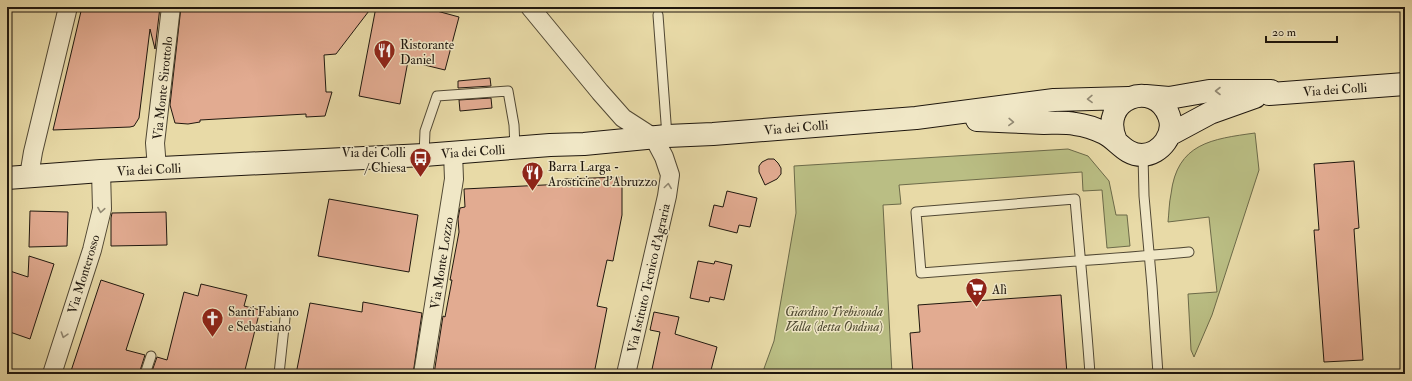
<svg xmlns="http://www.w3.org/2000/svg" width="1412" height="381" font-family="'IM FELL Double Pica',serif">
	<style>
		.green { fill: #babe84; stroke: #6c6a49 }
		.building { fill: #e2ab91; stroke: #1f170e }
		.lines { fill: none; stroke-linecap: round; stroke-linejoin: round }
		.service-casing { stroke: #514834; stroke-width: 11 }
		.minor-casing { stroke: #514834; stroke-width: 20 }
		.secondary-casing { stroke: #1f170e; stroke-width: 24 }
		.service { stroke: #f0e7c6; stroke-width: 9 }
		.minor { stroke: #f0e7c6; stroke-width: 18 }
		.secondary { stroke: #f0e7c6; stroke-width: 22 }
		.oneway { stroke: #928973 }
		.labels { text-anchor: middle; stroke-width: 3; stroke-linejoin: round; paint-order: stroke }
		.poi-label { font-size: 13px; fill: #1f170e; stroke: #f0e7c6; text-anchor: start }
		.street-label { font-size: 13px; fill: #1f170e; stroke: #f0e7c6 }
		.park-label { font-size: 13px; font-style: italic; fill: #4e4931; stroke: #f0e7c6 }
	</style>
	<rect width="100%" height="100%" fill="#e8daa7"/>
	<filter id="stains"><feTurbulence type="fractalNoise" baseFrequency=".005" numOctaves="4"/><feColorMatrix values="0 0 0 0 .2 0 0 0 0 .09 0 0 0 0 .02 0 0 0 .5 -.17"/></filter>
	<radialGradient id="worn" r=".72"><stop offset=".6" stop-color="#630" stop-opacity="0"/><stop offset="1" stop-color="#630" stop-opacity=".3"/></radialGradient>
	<path class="green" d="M1255,133L1259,170L1212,315L1194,357L1191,350L1188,294L1217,292L1209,217L1168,222C1169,213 1169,203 1171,194C1177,143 1212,139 1255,133Z
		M1068,149L1088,156L1109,181L1116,215H1127L1130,246L1107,248L1102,190L1083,191L1082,172L899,185L901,204L883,205L892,374H762L774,341L796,213L794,166Z"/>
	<path class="building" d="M82,7H160L155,49L150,29L139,118L134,126L130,127L53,130Z
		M181,7H372L336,54L324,55L326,92H332L325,116L306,117V114L200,120V122L188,124L175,123L170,105Z
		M376,7H422L459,17L445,70L408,61L400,104L359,96Z
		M490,78L491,86L458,88V81Z
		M491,98L492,108L460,111L459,100Z
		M768,159H774L778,163L781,168V174L777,179L765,185L759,172V166L762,162Z
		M1354,161L1359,228L1354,229L1363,360L1324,362L1314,230H1319L1314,164Z
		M622,177V215L613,261L607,260L597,306L607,308L594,374H489L470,370L469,374H434L443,316L445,317L452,280H450L459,232L458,219L460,208L465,207L464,189L564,184V179Z
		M727,191L757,198L750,227L739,225L737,233L709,226L714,205L723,207Z
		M329,199L418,215L409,272L318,256Z
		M30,211L68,212L67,246L29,247Z
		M166,212L167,245L111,246V218L112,213Z
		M29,256L54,264L30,339L7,331V270L28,277Z
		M698,261L714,264L715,261L732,265L724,300L710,297L709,302L690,298Z
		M101,280L144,294L126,350L145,355L139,374H70Z
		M201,284L247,295L244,306L260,310L244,374H151L157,357L167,360L184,292L198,296Z
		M1061,295L1067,374H913L910,333L920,332L918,305Z
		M363,302L422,313L413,374H296L310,303L362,312Z
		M654,312L679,317L675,334L717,347L710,374H651L660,332L650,330Z"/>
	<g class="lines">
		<defs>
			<path id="service" d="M658,15L667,136
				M424,155L425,131L437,96L508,91L514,125L515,148
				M1143,155L1144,196L1152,286L1158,374
				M145,374L151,356
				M279,374L285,318
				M1090,374C1086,316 1080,258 1075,199L916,212L921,273L1063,262C1105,259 1147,256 1189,252"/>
			<path id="minor" d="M530,7L600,92L623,118L654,138L664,157L670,175L667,196L626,374
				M157,168L155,143L171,7
				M29,176L33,152L68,7
				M52,374L92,250L102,209L101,171
				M423,374L454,179L453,153"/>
			<path id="secondary" d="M1271,91L1269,94L1405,84
				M1146,96L1169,98L1209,91H1271
				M977,120C999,121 1022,122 1044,123C1054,123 1065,122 1075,124C1083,125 1096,129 1104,133C1118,140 1125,155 1142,155C1161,154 1176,134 1169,116C1155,78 1097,98 1116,141
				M1169,135L1210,113L1255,97
				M7,178L101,171L424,155L550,145L584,144L667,136L713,134L916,118L1054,100L1129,98"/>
		</defs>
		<use href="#service" class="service-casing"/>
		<use href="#minor" class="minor-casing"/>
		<use href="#secondary" class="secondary-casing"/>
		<use href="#service" class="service"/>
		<use href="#minor" class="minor"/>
		<use href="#secondary" class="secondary"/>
	</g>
	<defs><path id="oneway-chevron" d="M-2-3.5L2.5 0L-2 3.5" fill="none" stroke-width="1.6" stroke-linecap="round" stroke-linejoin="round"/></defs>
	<g class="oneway">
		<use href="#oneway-chevron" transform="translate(1218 91) rotate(180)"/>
		<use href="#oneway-chevron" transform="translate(1090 99) rotate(179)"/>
		<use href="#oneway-chevron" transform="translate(1011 122) rotate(2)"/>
		<use href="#oneway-chevron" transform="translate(668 186) rotate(-82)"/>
		<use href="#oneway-chevron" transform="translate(101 210) rotate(99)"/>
		<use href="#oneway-chevron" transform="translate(64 335) rotate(108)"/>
	</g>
	<defs>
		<symbol id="restaurant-pin" viewBox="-11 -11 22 30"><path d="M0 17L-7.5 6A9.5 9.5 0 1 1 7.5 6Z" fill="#8f2418" stroke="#f0e7c6"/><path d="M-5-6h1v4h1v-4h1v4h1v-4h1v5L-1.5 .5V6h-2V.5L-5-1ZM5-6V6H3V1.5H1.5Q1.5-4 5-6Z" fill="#fff"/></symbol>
		<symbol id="bus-pin" viewBox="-11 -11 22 30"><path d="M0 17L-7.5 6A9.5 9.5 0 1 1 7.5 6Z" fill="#8f2418" stroke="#f0e7c6"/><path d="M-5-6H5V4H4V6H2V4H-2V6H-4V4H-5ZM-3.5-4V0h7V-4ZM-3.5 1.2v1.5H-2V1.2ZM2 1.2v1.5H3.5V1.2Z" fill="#fff"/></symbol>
		<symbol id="supermarket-pin" viewBox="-11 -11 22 30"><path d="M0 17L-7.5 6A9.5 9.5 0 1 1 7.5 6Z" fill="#8f2418" stroke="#f0e7c6"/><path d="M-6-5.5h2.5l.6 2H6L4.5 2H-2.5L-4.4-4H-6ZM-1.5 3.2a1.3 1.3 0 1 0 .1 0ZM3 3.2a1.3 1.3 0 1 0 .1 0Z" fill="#fff"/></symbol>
		<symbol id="church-pin" viewBox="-11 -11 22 30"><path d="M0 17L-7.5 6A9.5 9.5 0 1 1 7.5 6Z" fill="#8f2418" stroke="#f0e7c6"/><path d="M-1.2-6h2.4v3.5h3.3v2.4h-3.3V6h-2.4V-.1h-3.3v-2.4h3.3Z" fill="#fff"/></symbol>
	</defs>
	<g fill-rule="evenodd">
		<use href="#restaurant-pin" x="372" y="38" width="25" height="34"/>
		<use href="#bus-pin" x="408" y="146" width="25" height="34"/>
		<use href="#restaurant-pin" x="520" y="160" width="25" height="34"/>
		<use href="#supermarket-pin" x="964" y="276" width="25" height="34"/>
		<use href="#church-pin" x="200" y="306" width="25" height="34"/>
	</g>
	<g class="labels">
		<g class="poi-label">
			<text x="400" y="49">Ristorante<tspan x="400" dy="15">Daniel</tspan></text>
			<text x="406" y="157" text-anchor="end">Via dei Colli<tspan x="406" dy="15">/ Chiesa</tspan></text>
			<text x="548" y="171">Barra Larga -<tspan x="548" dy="15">Arosticine d'Abruzzo</tspan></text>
			<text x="992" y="294">Alì</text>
			<text x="228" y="316">Santi Fabiano<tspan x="228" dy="15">e Sebastiano</tspan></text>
		</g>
		<g class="street-label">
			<text transform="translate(162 88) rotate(-84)" y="5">Via Monte Sirottolo</text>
			<text transform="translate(1335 89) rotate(-4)" y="5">Via dei Colli</text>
			<text transform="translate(796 127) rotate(-5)" y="5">Via dei Colli</text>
			<text transform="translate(473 151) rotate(-4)" y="5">Via dei Colli</text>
			<text transform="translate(149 169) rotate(-3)" y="5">Via dei Colli</text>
			<text transform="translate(441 263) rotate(-81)" y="5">Via Monte Lozzo</text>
			<text transform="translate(83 274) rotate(-73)" y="5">Via Monterosso</text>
			<text transform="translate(648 278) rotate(-77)" y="5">Via Istituto Tecnico d'Agraria</text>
		</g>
		<g class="park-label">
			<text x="834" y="316">Giardino Trebisonda<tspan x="834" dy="15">Valla (detta Ondina)</tspan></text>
		</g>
	</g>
	<rect width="1412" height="381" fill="none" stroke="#e8daa7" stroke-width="24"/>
	<rect x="8" y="8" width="1396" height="365" fill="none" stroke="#1f170e" stroke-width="2"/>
	<rect x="12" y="12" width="1388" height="357" fill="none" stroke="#1f170e"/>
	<path d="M1266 36v6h71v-6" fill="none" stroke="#1f170e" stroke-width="2"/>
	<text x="1272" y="36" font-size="12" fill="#1f170e" stroke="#f0e7c6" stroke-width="3" paint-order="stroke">20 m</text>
	<rect width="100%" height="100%" filter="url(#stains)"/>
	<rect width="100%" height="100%" fill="url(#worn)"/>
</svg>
